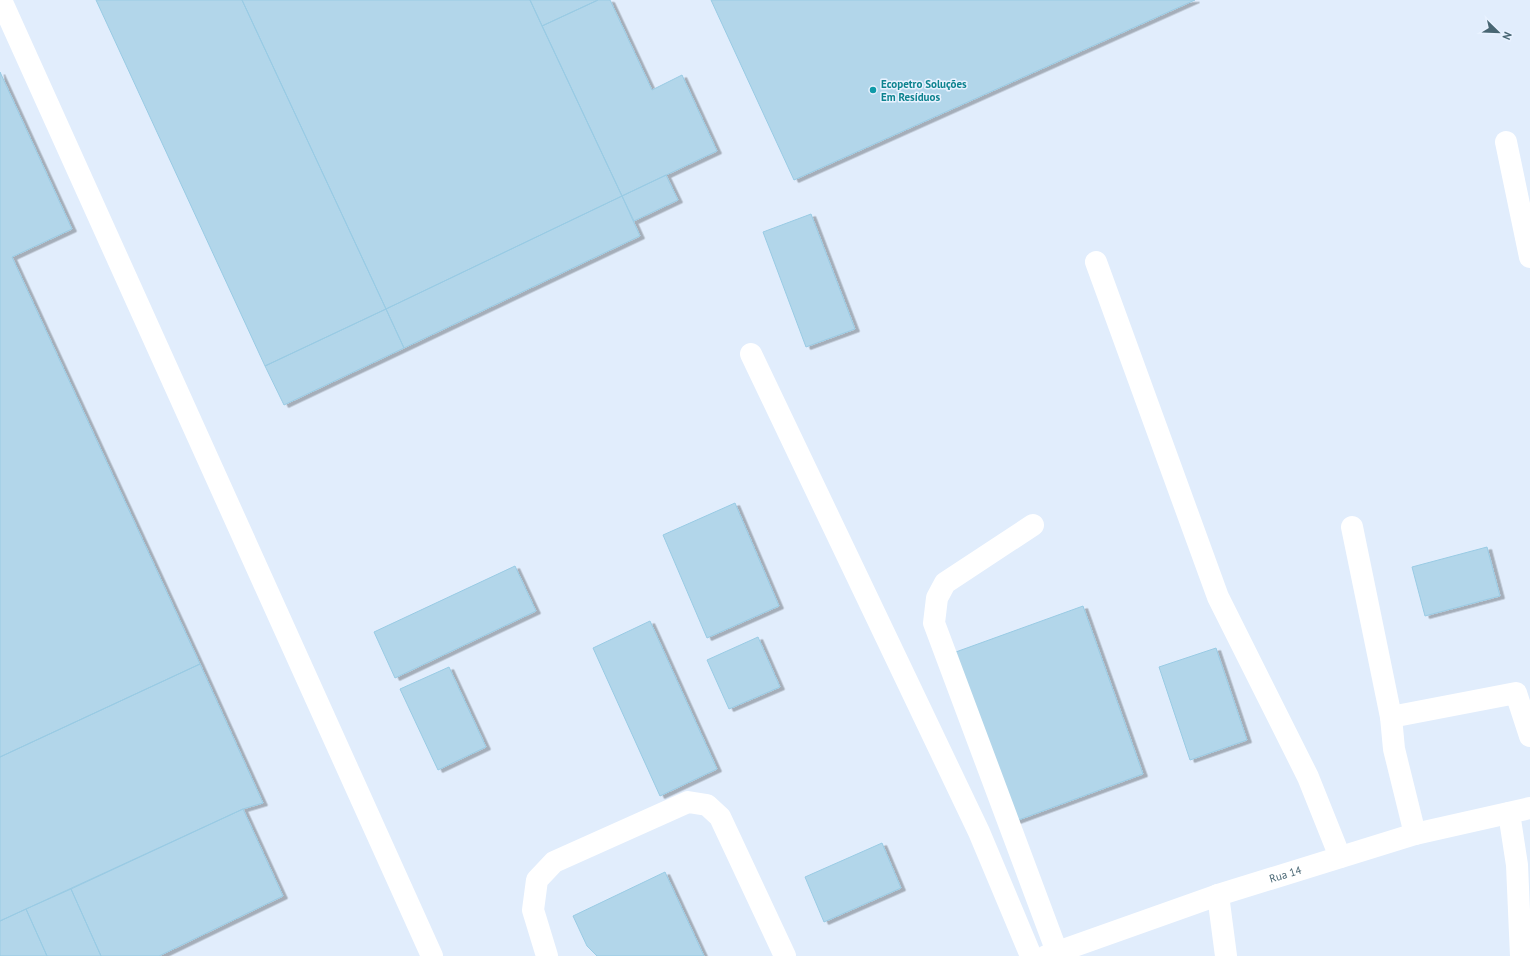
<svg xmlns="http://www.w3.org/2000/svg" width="1530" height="956" font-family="'PT Sans',sans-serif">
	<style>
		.building { fill: #b2d6ea; stroke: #99cbe4; filter: url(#shadow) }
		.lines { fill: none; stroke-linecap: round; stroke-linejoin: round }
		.minor { stroke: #fff; stroke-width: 22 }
		.culture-dot { fill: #0f9aa8; stroke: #e8f2ff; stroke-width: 1.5 }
		.labels { text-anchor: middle; stroke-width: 3; stroke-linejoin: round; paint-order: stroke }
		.culture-label { font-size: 11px; font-weight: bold; fill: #0d838f; stroke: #e8f2ff; text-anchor: start }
		.street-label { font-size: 11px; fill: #486673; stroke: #e8f2ff }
	</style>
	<defs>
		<filter id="shadow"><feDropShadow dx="4.5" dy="2.5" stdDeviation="0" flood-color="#0004"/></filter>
	</defs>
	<rect width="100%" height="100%" fill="#e1edfc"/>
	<path class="building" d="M96,0H242L386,309L265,366Z
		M242,0H530L622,196L386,309Z
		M530,0H598L542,26Z
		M598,0H610L652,90L682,75L717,151L622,196L542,26Z
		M711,0H1195L794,180Z
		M0,72L72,229L12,257L200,664L0,757Z
		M666,175L678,200L634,221L622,196Z
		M622,196L640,236L404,348L386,309Z
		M811,214L855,329L806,347L763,232Z
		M386,309L404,348L284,405L265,366Z
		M735,503L779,606L707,638L663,535Z
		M1487,547L1500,596L1425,616L1412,567Z
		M515,566L536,611L395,678L374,632Z
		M1083,606L1143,774L1013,822L953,653Z
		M650,621L717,769L660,796L593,648Z
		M758,637L780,687L729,709L707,660Z
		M1216,648L1247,740L1190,760L1159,667Z
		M200,664L263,803L243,809L0,921V757Z
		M449,667L486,747L438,770L400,689Z
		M243,809L283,896L159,956H101L71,889Z
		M882,843L901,888L824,922L805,877Z
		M665,872L704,956H597L587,946L573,916Z
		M71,889L101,956H47L26,909Z
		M26,909L47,956H0V921Z"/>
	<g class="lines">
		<g class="minor">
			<path d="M1,0L432,956"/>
			<path d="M1506,142L1530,257"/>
			<path d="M1096,262L1218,597L1308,777L1340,857"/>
			<path d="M751,354L979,832L1031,956"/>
			<path d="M1033,525L945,583L937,598L934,623L1057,952"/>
			<path d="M1352,527L1391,717L1394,749L1415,834"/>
			<path d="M1391,717L1516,693L1530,736"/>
			<path d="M1509,813L1517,865L1521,956"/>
			<path d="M1218,895L1226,956"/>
			<path d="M547,956L533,910L537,880L554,862L688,802L707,805L720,817L785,956"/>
			<path id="s1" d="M1046,956L1218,895L1415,834L1530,808"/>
		</g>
	</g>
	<circle class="culture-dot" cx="873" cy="90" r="4"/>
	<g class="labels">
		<g class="culture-label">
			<text x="881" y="88">Ecopetro Soluções<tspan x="881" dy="13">Em Resíduos</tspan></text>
		</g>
		<g class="street-label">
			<text dy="4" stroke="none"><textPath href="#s1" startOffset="253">Rua 14</textPath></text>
		</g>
	</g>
	<g transform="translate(1498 32) rotate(113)" stroke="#e8f2ff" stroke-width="3" paint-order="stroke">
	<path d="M0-3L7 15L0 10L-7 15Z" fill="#486673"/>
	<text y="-6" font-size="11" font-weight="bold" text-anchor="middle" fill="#486673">N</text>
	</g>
</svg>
